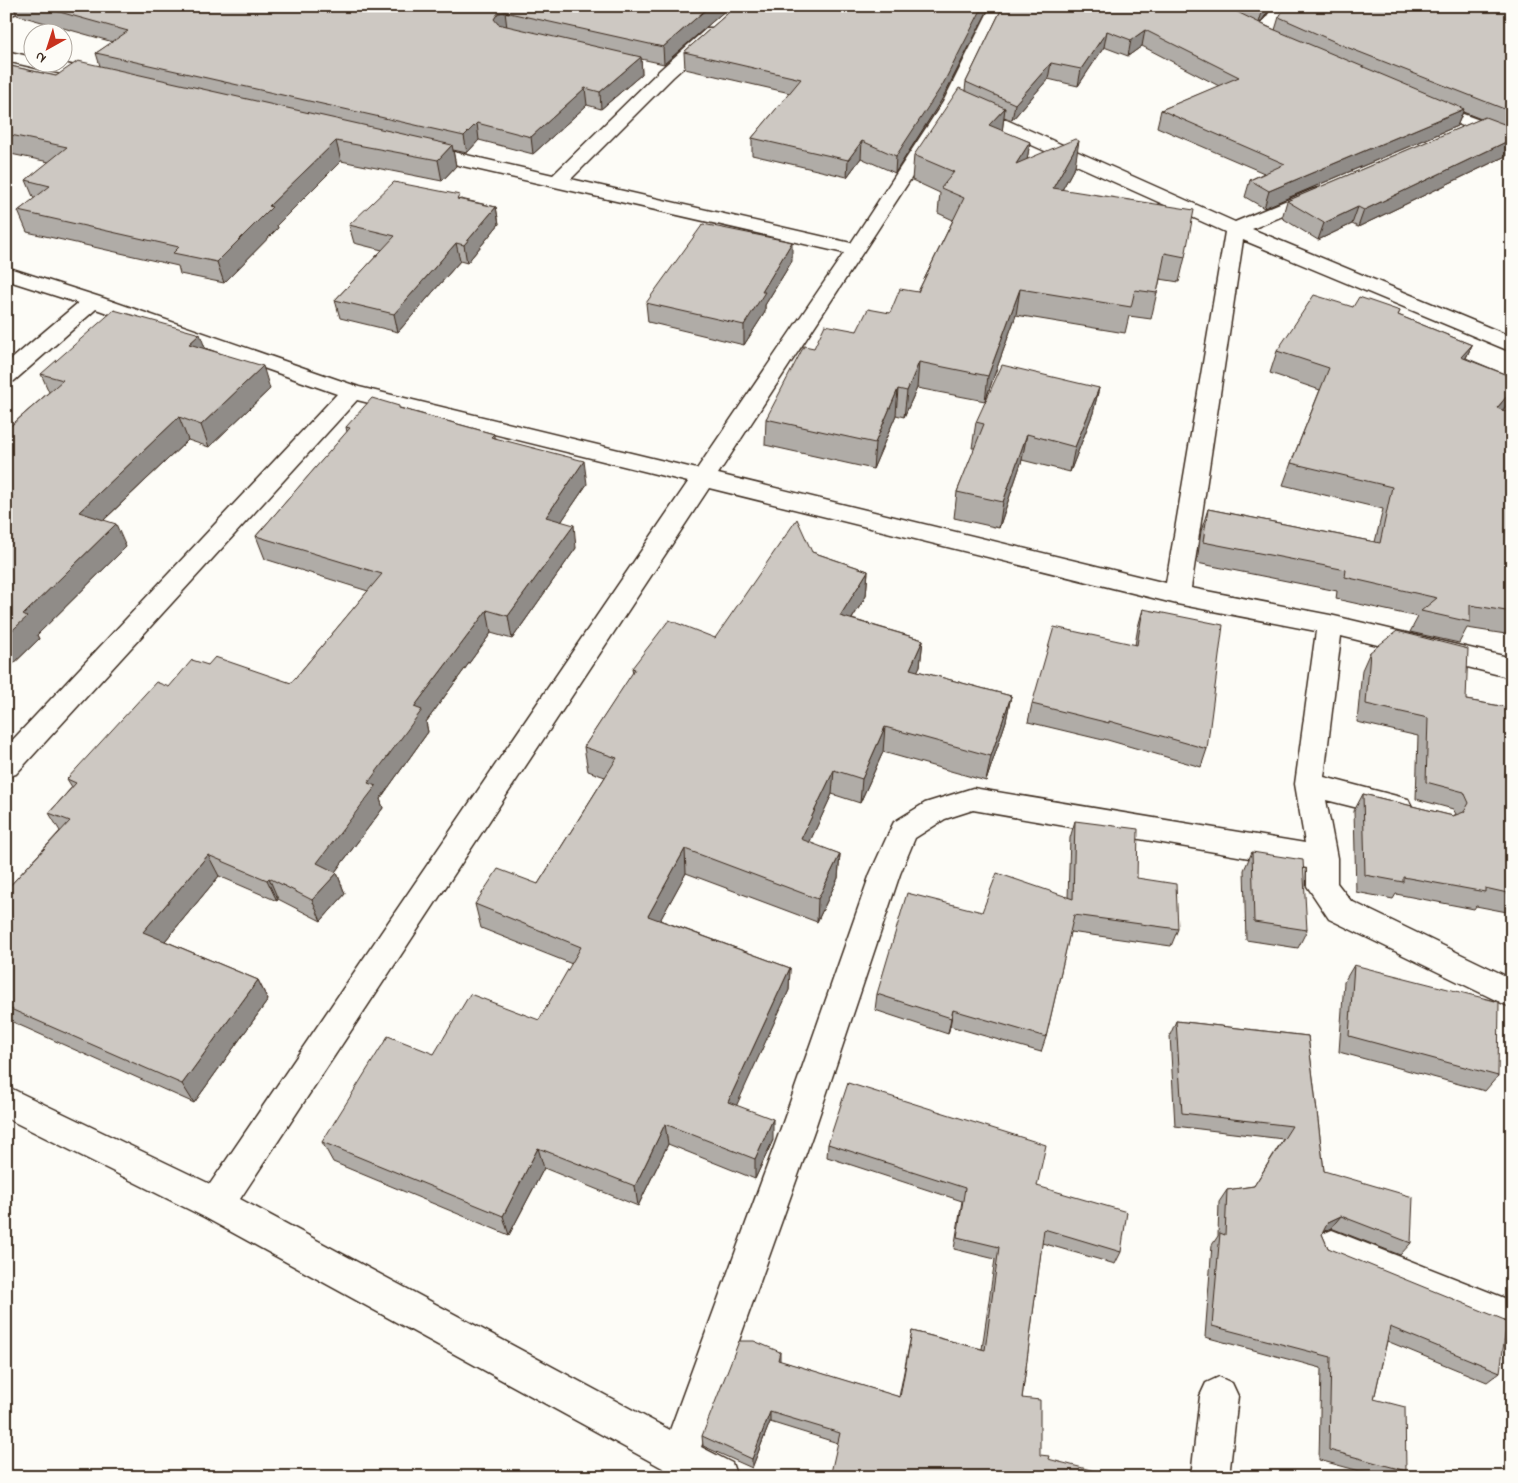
<svg xmlns="http://www.w3.org/2000/svg" width="1518" height="1483" font-family="'Indie Flower',sans-serif">
	<style>
		.lines { fill: none; stroke-linecap: round; stroke-linejoin: round }
		.street-casing { stroke: #3b2a1e; stroke-width: 3 }
		.street { fill: #fdfcf7; fill-rule: evenodd }
		.wall { fill: #b0aca7; stroke: #3b2a1e }
		.shaded-wall { fill: #908c88; stroke: #3b2a1e }
		.building { fill: #cdc8c2; stroke: #3b2a1e }
	</style>
	<rect width="100%" height="100%" fill="#fdfcf7"/>
	<filter id="ink" filterUnits="userSpaceOnUse"><feTurbulence type="fractalNoise" baseFrequency=".02" numOctaves="2"/><feDisplacementMap in="SourceGraphic" scale="10" xChannelSelector="R" yChannelSelector="G"/><feConvolveMatrix kernelMatrix="1 2 1 2 8 2 1 2 1" color-interpolation-filters="sRGB"/></filter>
	<g filter="url(#ink)">
		<g class="lines">
			<defs>
				<path id="street" d="M6,6H27L25,10L6,17Z
					M991,6H1007L961,102L718,474L1166,583L1225,232L963,114L960,110L963,106L969,105L975,106L1235,222L1311,190L1318,188L1325,190L1328,194L1325,198L1252,229L1512,337V352L1243,240L1191,588L1330,615L1512,658V678L1341,636L1324,777L1408,799L1412,807L1408,815L1398,818L1326,800L1337,858V883L1351,901L1512,979V1008L1329,919L1307,886V868L973,810L945,819L915,838L900,874L815,1128L701,1447L732,1463L737,1477H679L204,1217L6,1118V1086L210,1184L688,482L357,400L16,774L6,777V747L337,394L96,309L14,381L6,383V364L78,303L6,280V267L100,297L359,387L697,469L844,253L419,156L412,154L410,150L412,146L419,144L553,175L661,69L707,28H719L721,32L719,36L673,77L571,179L851,243L943,102ZM709,488L1177,604L1316,631L1295,784L1305,843L973,788L925,803L894,822L890,830L870,874L781,1128L670,1430L240,1199Z
					M1274,6H1290L1268,40H1256L1253,36Z
					M6,51L32,57V62H58L108,74L111,78L108,82L102,83L6,61Z
					M1425,100L1512,132V145L1419,109L1416,105L1419,101Z
					M1332,1230L1512,1301V1337L1320,1259L1314,1247L1320,1235Z
					M1219,1377L1232,1383L1238,1396L1229,1477H1191L1200,1396L1206,1383Z"/>
			</defs>
			<use href="#street" class="street-casing"/>
			<use href="#street" class="street"/>
		</g>
		<path class="wall" d="M13,6H367L364,9L728,8L664,64L641,59L642,74L601,109L587,105L533,154L479,140L467,153L453,150L456,166L442,181L341,161L277,225L278,228L224,283L180,274L178,266L27,232L18,211L34,199L26,180L49,162L6,153V65L56,76L100,66L96,53L113,42L17,15Z
			M736,6H795L791,10L794,11L801,9L803,6H990L941,101L895,173L861,158L847,177L752,155V138L790,93L685,69L684,52Z
			M1003,6H1272L1260,23L1275,30L1279,17L1512,6V153L1358,227L1352,224L1318,240L1282,218L1287,201L1481,119L1463,112L1457,126L1264,208L1245,197L1250,180L1264,173L1157,127L1161,110L1219,86L1142,46L1128,56L1104,47L1078,86L1048,79L1012,120L1004,117L1002,131L1030,142L1027,159L1075,166L1062,190L1185,257L1179,282L1160,279L1151,319L1129,316L1125,333L1016,315L985,401L917,388L904,417L896,415L873,469L765,445L766,419L814,348L857,331L890,313L918,292L953,220L938,213L940,193L912,180L914,155L965,90L966,82Z
			M461,199L496,207L499,224L467,263L460,261L398,332L340,318L335,300L382,250L354,243L349,225Z
			M792,261L765,305V312L744,345L648,322L646,303Z
			M1353,307L1400,311L1398,315L1472,345L1466,358L1512,377V398L1503,410L1512,414V635L1467,628L1459,643L1410,632L1418,617L1336,599L1337,591L1197,563L1201,531L1208,509L1375,542L1383,509L1283,485L1291,463L1320,390L1270,373L1277,351Z
			M205,349L270,389L209,447L188,440L104,520L126,547L37,635L39,639L6,671V430L49,392L41,374Z
			M1099,388L1093,413L1070,472L1022,460L999,528L954,518L957,492L975,448H972L976,422Z
			M400,408L494,434V438L587,484L561,522L576,548L512,639L491,633L426,722L428,732L380,799L383,808L335,872L337,873L345,894L321,921L278,899L277,901L219,876L165,941L258,980L268,1000L194,1103L6,1019V890L60,831L49,813L72,787L67,779L169,687L208,665L291,683L368,591L265,559L256,536L347,432L346,427Z
			M812,552L868,571L866,596L852,619L923,640L920,666L917,671L1011,696L1006,721L986,781L883,752L860,803L832,794L809,843L840,854L838,878L817,922L686,873L660,920L790,968L789,990L736,1105L773,1140L755,1179L668,1144L638,1206L544,1168L509,1235L333,1162L322,1142L434,1054L539,1020L572,964L481,928L475,904L538,884L605,777L588,771L584,747L633,673L632,668L715,638Z
			M1143,609L1207,749L1201,767L1104,739L1103,740L1028,722L1032,704L1135,645L1138,627Z
			M1370,652L1466,700L1512,708V913L1476,906L1474,909L1396,894L1393,899L1356,892L1354,811L1363,794L1453,816L1456,814L1453,809L1416,799L1418,736L1357,722L1362,670Z
			M1075,821L1137,878L1178,929L1171,946L1070,932L1046,1037L1041,1052L950,1026L948,1034L875,1010L877,994L982,912L1068,898L1070,838Z
			M1252,852L1307,930L1298,948L1246,940L1244,870Z
			M1354,965L1498,1076L1485,1091L1339,1052L1344,982Z
			M1176,1021L1308,1036L1324,1171L1411,1243L1400,1255L1331,1228L1323,1232L1322,1234L1328,1248L1500,1372L1487,1382L1387,1341L1374,1399L1406,1471L1398,1477H1382L1319,1460L1321,1368L1205,1337L1212,1245L1218,1236L1219,1202L1227,1190L1254,1186L1283,1139L1175,1126L1170,1035Z
			M828,1144L1037,1186L1121,1252L1115,1264L1042,1243L1022,1398L838,1443L770,1422L752,1468L703,1446L702,1436L780,1352V1361L899,1397L912,1331L982,1349L995,1259L954,1249L962,1201L827,1157Z"/>
		<path class="shaded-wall" d="M350,6H367L352,19Z
			M710,6H728V8L664,64L663,47Z
			M789,6H795L788,12Z
			M983,6H990L941,101L895,173L896,156Z
			M1265,6H1272L1258,26L1263,9Z
			M505,12L507,28L496,35L494,19L498,13Z
			M1145,30L1142,46L1128,56L1131,40Z
			M1107,31L1104,47L1078,86L1081,69Z
			M641,57L642,74L601,109L600,92Z
			M1051,63L1048,79L1012,120L1015,104Z
			M585,88L587,105L533,154L531,137Z
			M1005,108L1002,133L989,125Z
			M1464,109L1457,126L1264,208L1269,191Z
			M477,123L479,140L467,153L464,136Z
			M1512,139V153L1358,227L1364,210Z
			M336,141L341,161L277,225L278,228L224,283L217,262L269,206Z
			M862,141L861,158L847,177L848,160Z
			M1079,141L1075,166L1049,214L1053,188Z
			M1030,142L1026,167L1016,164Z
			M452,145L456,166L442,181L438,160Z
			M496,207L499,224L467,263L464,245Z
			M1358,207L1352,224L1318,240L1324,223Z
			M792,242V261L765,305V312L744,345V325L762,292Z
			M456,243L460,261L398,332L394,314Z
			M1020,289L1016,315L985,401L988,376Z
			M200,334L208,356L189,344Z
			M1472,345L1462,366L1461,357Z
			M919,362L917,388L904,417L907,391Z
			M263,366L270,389L209,447L201,425Z
			M1099,388L1093,413L1070,472L1075,447Z
			M898,389L896,415L873,469L875,443Z
			M1512,390V398L1509,402L1487,430L1497,408Z
			M179,417L188,440L89,534L79,512Z
			M1027,434L1022,460L999,528L1003,502Z
			M584,461L587,484L549,540L546,517Z
			M116,524L126,547L37,635L39,639L6,671V636L23,615Z
			M574,525L576,548L512,639L508,616Z
			M868,571L866,596L838,641L840,616Z
			M487,610L491,633L426,722L428,732L380,799L383,808L326,884L317,863L368,783L414,707Z
			M923,640L920,666L907,694L910,669Z
			M1011,696L1006,721L986,781L991,756Z
			M885,727L883,752L860,803L862,779Z
			M834,770L832,794L800,863L801,839Z
			M685,849L686,873L650,939L648,916Z
			M840,854L838,878L817,922L818,899Z
			M208,855L219,876L155,953L143,932Z
			M337,873L345,894L321,921L312,900Z
			M269,878L278,899L277,901L267,880Z
			M790,968L789,990L729,1122L728,1102Z
			M258,980L268,1000L194,1103L182,1084Z
			M953,1010L950,1026L948,1034L951,1018Z
			M773,1119V1140L755,1179V1159Z
			M665,1124L668,1144L638,1206L635,1186Z
			M538,1148L544,1168L509,1235L503,1216Z
			M1341,1216L1331,1228L1318,1234L1328,1222Z
			M770,1412V1422L752,1468V1459Z"/>
		<path class="building" d="M38,6H351L353,9H365L368,6H710L663,47L505,12L498,13L494,19L498,24L641,57L600,92L585,88L531,137L477,123L464,136L96,53L128,31Z
			M736,6H776L794,11L801,9L803,6H983L943,84L896,156L862,141L848,160L752,138L801,79L684,52Z
			M1003,6H1225L1268,27L1464,109L1269,191L1250,180L1285,164L1161,110L1239,77L1145,30L1131,40L1107,31L1081,69L1051,63L1015,104L966,82Z
			M1257,6H1265L1263,9Z
			M1286,6H1512V112L1349,48L1279,17Z
			M78,61L452,145L438,160L336,141L269,206L272,207L217,262L173,253L179,247L18,211L50,186L26,180L67,147L6,134V65L56,76Z
			M959,88L1005,108L989,125L1030,142L1016,164L1075,139L1079,141L1053,188L1194,210L1185,257L1165,253L1157,293L1135,290L1131,307L1020,289L988,376L919,362L907,391L898,389L875,443L766,419L804,346L814,348L825,325L857,331L868,309L890,313L900,289L918,292L964,198L941,188L954,172L914,155Z
			M1485,117L1512,127V139L1364,210L1358,207L1324,223L1287,201Z
			M394,182L460,195L457,199L496,207L464,245L456,243L394,314L335,300L395,236L349,225Z
			M703,224L792,242L762,292H765L744,325L646,303Z
			M1314,295L1353,307L1359,297L1400,311L1398,315L1472,345L1461,357L1512,377V390L1497,408L1512,414V612L1470,605V622L1421,611L1437,598L1345,577L1346,570L1203,542L1208,509L1380,543L1392,487L1291,463L1329,368L1277,351Z
			M114,310L200,334L189,344L263,366L201,425L179,417L79,512L116,524L23,615L27,617L6,636V430L63,380L41,374Z
			M1002,365L1099,388L1075,447L1027,434L1003,502L957,492L984,424L976,422Z
			M372,398L399,406V408L494,434L491,437L584,461L546,517L574,525L508,616L487,610L414,707L422,710L368,783L376,786L317,863L337,873L312,900L269,878L267,880L208,855L143,932L258,980L182,1084L6,1007V890L70,821L49,813L76,783L67,779L156,682L169,687L192,660L208,665L215,657L291,683L382,574L256,536L350,428L346,427Z
			M797,519L812,552L868,571L840,616L923,640L910,669L1011,696L991,756L885,727L862,779L834,770L801,839L840,854L818,899L685,849L648,916L790,968L728,1102L773,1119L755,1159L665,1124L635,1186L538,1148L503,1216L322,1142L388,1036L434,1054L470,994L539,1020L581,947L475,904L498,869L538,884L617,758L584,747L635,669L632,668L669,620L715,638Z
			M1143,609L1223,625L1207,749L1109,721V723L1032,704L1054,627L1137,645Z
			M1397,631L1468,649L1466,700L1512,708V894L1485,888V892L1403,877V882L1365,875L1363,794L1453,816L1464,812L1469,803L1464,792L1426,782L1428,718L1366,704L1370,652Z
			M1075,821L1138,829L1137,878L1176,884L1178,929L1074,915L1046,1037L953,1010L951,1018L877,994L907,893L982,912L997,873L1073,899Z
			M1252,852L1303,860L1307,930L1254,922Z
			M1354,965L1499,1002L1498,1076L1349,1036Z
			M1176,1021L1308,1036L1324,1171L1413,1197L1411,1243L1341,1216L1328,1222L1322,1234L1328,1248L1507,1321L1500,1372L1390,1327L1374,1399L1405,1407L1406,1471L1329,1450L1331,1357L1212,1326L1220,1233L1225,1235L1227,1190L1254,1186L1292,1126L1182,1113Z
			M848,1083L1046,1145L1037,1186L1127,1212L1121,1252L1044,1229L1022,1398L1040,1400V1455L1049,1456L1048,1459L1118,1477H830L840,1433L770,1412L752,1459L702,1436L739,1341H754L780,1352L778,1360L900,1397L912,1331L985,1350L999,1247L957,1237L965,1188L828,1144Z"/>
	</g>
	<rect width="1518" height="1483" fill="none" stroke="#fdfcf7" stroke-width="25"/>
	<rect x="12" y="12" width="1493" height="1458" fill="none" stroke="#3b2a1e" stroke-width="2" filter="url(#ink)"/>
	<g transform="translate(48 48) rotate(219)"><circle r="24" fill="#fdfcf7" stroke="#afa8a0"/>
	<path d="M0-4L9 19L0 12L-9 19Z" fill="#c8321e"/>
	<text y="-8" font-size="14" font-weight="bold" text-anchor="middle" fill="#3b2a1e">N</text>
	</g>
</svg>
